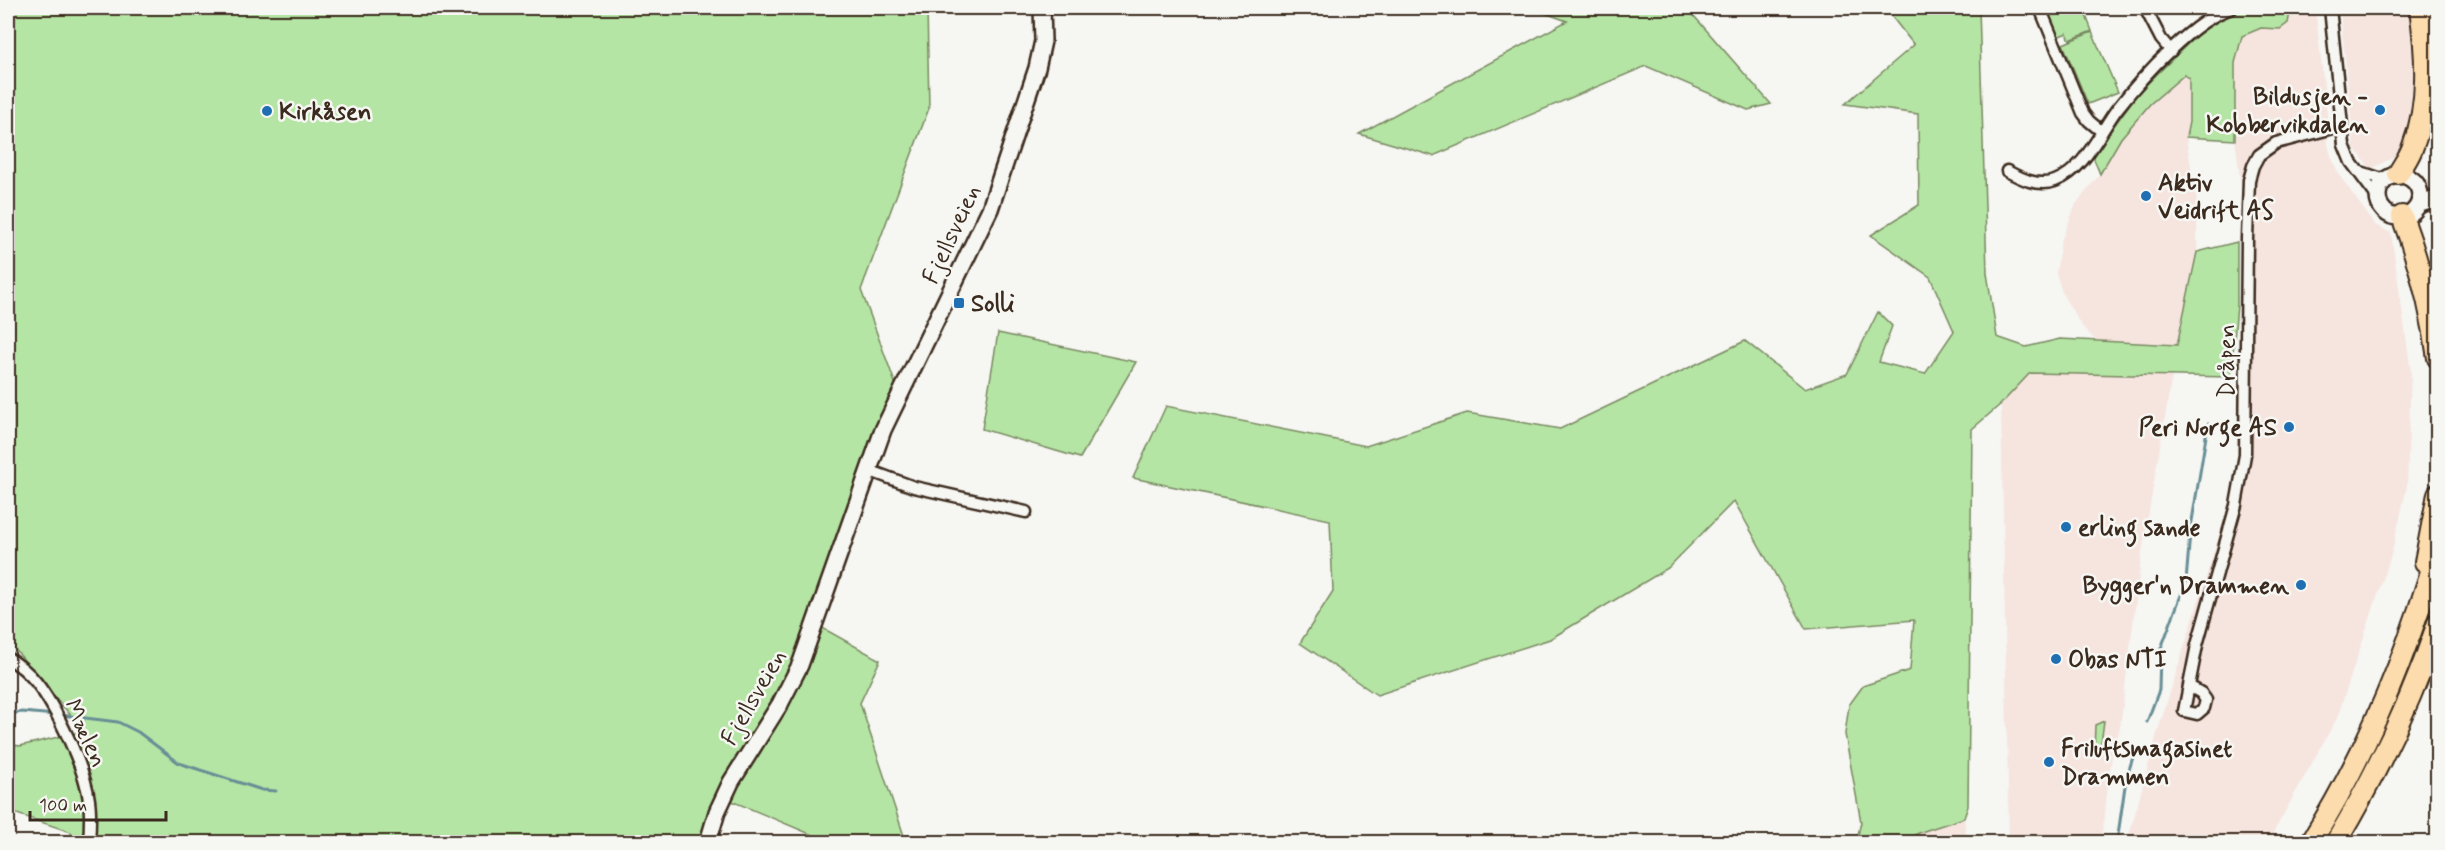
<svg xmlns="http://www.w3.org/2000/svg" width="2445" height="850" font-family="Mynerve,sans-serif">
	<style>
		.built { fill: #f6e4df }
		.green { fill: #b5e5a4; stroke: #788861; stroke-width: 1.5 }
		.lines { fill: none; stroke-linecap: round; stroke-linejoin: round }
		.stream { stroke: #688e96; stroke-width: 3 }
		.minor-casing { stroke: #3b2a1e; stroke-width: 15 }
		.secondary-casing { stroke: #3b2a1e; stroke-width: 20 }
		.motorway-casing { stroke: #3b2a1e; stroke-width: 24 }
		.minor { stroke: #f6f6f2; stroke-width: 10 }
		.secondary { stroke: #f6f6f2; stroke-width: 15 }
		.motorway { stroke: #fcdcac; stroke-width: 20 }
		.poi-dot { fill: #1f6fb2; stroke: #f6f6f2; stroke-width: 2 }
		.labels { text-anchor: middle; stroke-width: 5; stroke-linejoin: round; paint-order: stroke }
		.poi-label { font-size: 24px; font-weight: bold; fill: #3b2a1e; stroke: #f6f6f2; text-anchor: start }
		.street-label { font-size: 24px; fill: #3b2a1e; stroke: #f6f6f2 }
	</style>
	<rect width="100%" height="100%" fill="#f6f6f2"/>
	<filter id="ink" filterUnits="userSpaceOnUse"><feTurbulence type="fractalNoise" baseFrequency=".0167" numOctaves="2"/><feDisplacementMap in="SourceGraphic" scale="12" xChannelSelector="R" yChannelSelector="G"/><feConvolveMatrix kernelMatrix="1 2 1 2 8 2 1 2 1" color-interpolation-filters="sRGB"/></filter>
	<g filter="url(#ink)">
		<path class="built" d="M2340,8H2409L2417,42L2409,126L2401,153L2371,169L2354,148Z
			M2289,16H2316L2327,114V141L2331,156L2339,175L2375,225L2391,233L2411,372L2407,486L2392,552L2337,718L2268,842H2132L2130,832L2157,734L2230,501L2239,454L2243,199L2235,140V63L2242,36L2261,28L2280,29L2288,23Z
			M2184,75L2189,78V122L2186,137L2197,203V252L2177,345L2096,341L2081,325L2063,295L2056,273L2061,241L2076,204L2100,174L2121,138L2150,104Z
			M2030,373L2172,376L2142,552L2120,727L2111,762L2101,842H2009L2001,404Z
			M1964,818L1967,842H1900L1921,832Z"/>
		<path class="green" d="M8,8H927L929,108L861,290L901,399L817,625L880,660L860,703L906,842H829L720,796L707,842H72L71,832L8,811V744L20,746L84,731L8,641Z
			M1531,8H1687L1771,104L1748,110L1646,66L1433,156L1359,134L1567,21Z
			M1885,8H1979L1987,273L1997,337L2026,347L2060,339L2177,345L2197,252L2237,242V305L2231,377L2030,373L2001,404L1972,429L1968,806L1964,818L1921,832L1900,842H1839L1857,839L1861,822L1845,734L1849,705L1863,686L1910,670L1914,620L1806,629L1734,501L1668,568L1550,639L1377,695L1300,643L1333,591L1330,520L1133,478L1166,406L1366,446L1467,413L1560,429L1745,341L1805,389L1847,374L1878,312L1892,326L1879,362L1925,374L1954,331L1930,277L1871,235L1919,205L1918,114L1845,104L1914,45Z
			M2056,8H2083L2092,31L2070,40L2067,33L2057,37L2047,12Z
			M2249,8H2291L2288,23L2280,29L2261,28L2242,36L2235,63V140L2186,137L2189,122V78L2184,75L2150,104L2121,138L2100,174L2094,159V153L2138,93L2214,18Z
			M2092,32L2118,92L2088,104L2063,44Z
			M998,333L1136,362L1080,458L982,429Z
			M2104,721L2100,751L2094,753L2095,725Z"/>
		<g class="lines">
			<path class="stream" d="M8,714L22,712L55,715
				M61,715L118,722L138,732L179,763L262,790L276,791
				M2147,722L2159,690L2160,651L2186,582L2190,533L2208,424
				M2117,842L2126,779L2135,751"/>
			<defs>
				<path id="minor" d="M2040,8L2083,113L2089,121L2101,131
					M2145,8L2161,39L2171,51
					M2330,8L2344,145L2351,162L2378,198
					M2007,171C2022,179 2038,187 2055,181C2085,170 2099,133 2117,109C2142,77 2194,19 2232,8
					M2358,171L2385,180
					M868,470L914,487L1026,512
					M8,658C18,664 28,672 36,682C56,707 85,768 89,800C91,814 90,829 89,842
					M2189,686L2201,693L2206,700L2204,708L2197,714L2184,711L2197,645L2236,505L2245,455L2247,239L2249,180L2253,166L2259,155L2276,143L2341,126"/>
				<path id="secondary" d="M2378 196a21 21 0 1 1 42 0a21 21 0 1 1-42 0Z
					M2418,205L2438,198
					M708,842L717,812L731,782L780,704L800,665L883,430L990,209L1037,68L1043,41L1042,8"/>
				<path id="motorway" d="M2398,174C2403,165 2410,156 2413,146C2430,103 2426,52 2420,8
					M2402,216C2420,265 2431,307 2438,358
					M2425,562L2438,494
					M2311,842C2368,751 2408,652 2438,548
					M2336,842C2377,773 2412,700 2438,623"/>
			</defs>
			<use href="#minor" class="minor-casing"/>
			<use href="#secondary" class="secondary-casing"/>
			<use href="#motorway" class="motorway-casing"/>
			<use href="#minor" class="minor"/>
			<use href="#secondary" class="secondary"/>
			<use href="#motorway" class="motorway"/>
		</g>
	</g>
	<g class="poi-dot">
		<circle cx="2380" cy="110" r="6"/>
		<circle cx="267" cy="111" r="6"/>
		<circle cx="2146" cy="196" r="6"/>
		<rect x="953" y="297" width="12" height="12" rx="3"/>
		<circle cx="2289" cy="427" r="6"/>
		<circle cx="2066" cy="527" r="6"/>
		<circle cx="2301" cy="585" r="6"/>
		<circle cx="2056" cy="659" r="6"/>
		<circle cx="2049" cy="762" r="6"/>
	</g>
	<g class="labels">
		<g class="poi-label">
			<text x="2368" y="104" text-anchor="end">Bildusjen -<tspan x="2368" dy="28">Kobbervikdalen</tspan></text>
			<text x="279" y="119">Kirkåsen</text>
			<text x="2158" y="190">Aktiv<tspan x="2158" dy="28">Veidrift AS</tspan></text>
			<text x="971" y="311">Solli</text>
			<text x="2277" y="435" text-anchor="end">Peri Norge AS</text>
			<text x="2078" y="535">erling sande</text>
			<text x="2289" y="593" text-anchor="end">Bygger'n Drammen</text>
			<text x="2068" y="667">Obas NTI</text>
			<text x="2061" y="756">Friluftsmagasinet<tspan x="2061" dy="28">Drammen</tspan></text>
		</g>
		<g class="street-label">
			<text transform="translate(951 234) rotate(-65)" y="8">Fjellsveien</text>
			<text transform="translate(2226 361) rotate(-90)" y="8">Dråpen</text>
			<text transform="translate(753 697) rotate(-60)" y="8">Fjellsveien</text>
			<text transform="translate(86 733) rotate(66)" y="8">Mælen</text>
		</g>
	</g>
	<rect width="2445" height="850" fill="none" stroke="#f6f6f2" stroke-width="30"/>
	<rect x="15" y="15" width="2415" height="820" fill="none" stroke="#3b2a1e" stroke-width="2" filter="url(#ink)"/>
	<path d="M30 811v9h136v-9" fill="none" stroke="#3b2a1e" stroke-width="3"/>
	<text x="39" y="811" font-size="18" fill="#3b2a1e" stroke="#f6f6f2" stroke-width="4.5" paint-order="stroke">100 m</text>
</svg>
